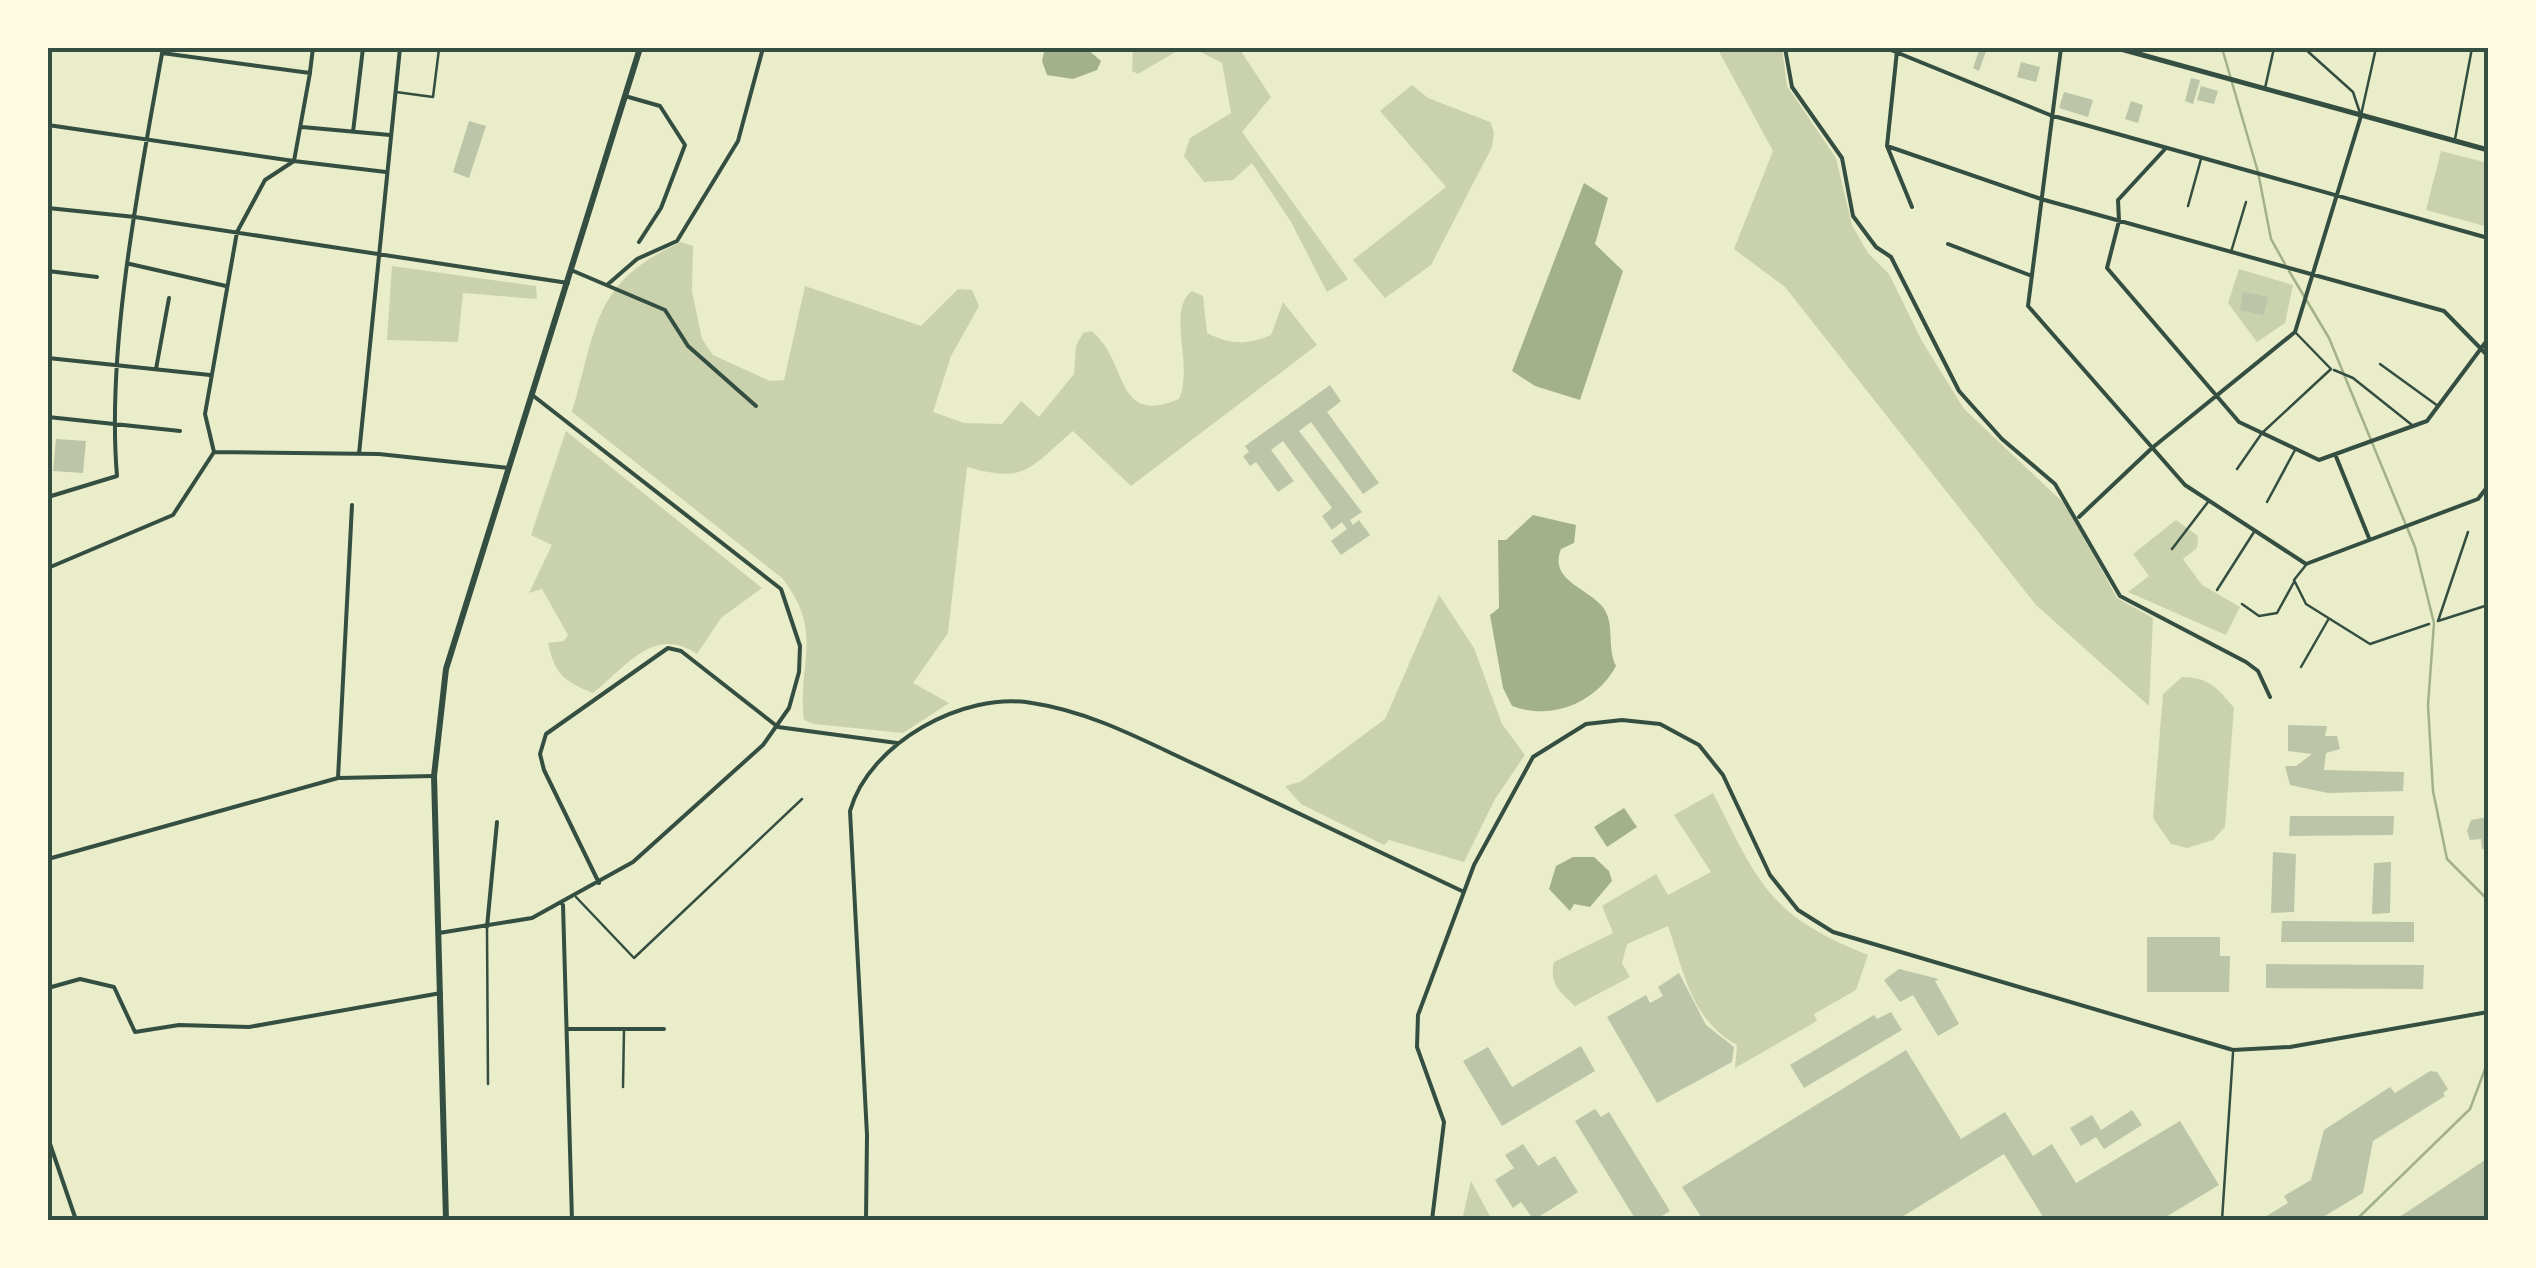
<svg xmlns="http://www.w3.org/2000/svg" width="2536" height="1268" font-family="Barlow,sans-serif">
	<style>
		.green { fill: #cad2ad }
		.water { fill: #a3b18a }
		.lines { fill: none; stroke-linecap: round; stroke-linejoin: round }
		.stream { stroke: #a3b18a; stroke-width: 2.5 }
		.building { fill: #bcc5a7 }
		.service { stroke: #344e41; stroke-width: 2.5 }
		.minor { stroke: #344e41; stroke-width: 4 }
		.tertiary { stroke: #344e41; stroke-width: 5 }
		.secondary { stroke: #344e41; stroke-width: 6 }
		.neatline { fill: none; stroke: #344e41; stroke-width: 4 }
	</style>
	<rect width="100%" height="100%" fill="#e9edc9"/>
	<path class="green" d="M1133,48H1182L1138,74L1132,71Z
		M1193,48H1239L1271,97L1242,132L1348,279L1327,292L1291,222L1252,163L1233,180L1204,182L1184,156L1190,138L1231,113L1222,63Z
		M1717,48H1782L1787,86L1836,158L1852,225L1868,253L1889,274L1922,341L1964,409L2067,506L2117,598L2153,618L2149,706L2036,605L1785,287L1734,249L1773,151Z
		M1412,85L1428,98L1490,122L1494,132L1492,147L1431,265L1385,298L1353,260L1446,187L1380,111Z
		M2441,151L2488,163V227L2426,210Z
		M681,242L693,246L692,291L702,339L713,355L770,381L784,380L805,286L921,326L958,289L972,290L979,306L951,356L933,412L964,423L1002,424L1021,401L1039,417L1074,374L1076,346L1083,333L1091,331C1129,359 1113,427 1179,399C1194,365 1166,311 1192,291L1203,296L1207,333C1231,345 1246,345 1271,335L1283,302L1317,345L1131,486L1073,431C1029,468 1027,484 967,467L948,633L913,683L949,703L903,733L814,724L804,720C797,661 825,633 782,578L572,412C597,328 592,282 681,242Z
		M392,266L536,286L537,299L463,293L458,342L387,340Z
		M2239,269L2293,285L2285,323L2257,342L2228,303Z
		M566,431L762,588L721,618L697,654C654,625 627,666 593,693C563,681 555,674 548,643L564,641L568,635L542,589L529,593L552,545L531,535Z
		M2176,520L2198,536L2197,548L2183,559L2202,585L2240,607L2226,635L2128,592L2149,576L2133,554Z
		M1439,595L1474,648L1502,724L1525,755L1495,799L1464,862L1389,840L1384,845L1301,804L1285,786L1300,782L1385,719Z
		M2182,677C2208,677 2218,688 2234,708L2225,827L2213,840L2187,848L2171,844L2153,818L2163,694Z
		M1713,793C1759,884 1769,916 1868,955L1856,990L1814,1014L1817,1021L1735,1068L1737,1045C1691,1020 1684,972 1668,926L1627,944L1622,963L1630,977L1575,1006C1560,992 1549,984 1554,962L1613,933L1602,906L1656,874L1668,895L1711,872L1674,815Z
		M1471,1181L1492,1220H1462Z"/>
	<path class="water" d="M1045,48H1086L1101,61L1097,70L1073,79L1047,75L1042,61Z
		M1584,183L1608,198L1595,244L1623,271L1580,400L1535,386L1512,371Z
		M1533,515L1576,525L1574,543L1561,549C1549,580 1584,586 1602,606C1616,623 1606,646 1616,666C1596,703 1551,721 1512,706L1503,688L1490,615L1499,608L1498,540H1506Z
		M1624,808L1637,827L1607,847L1594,827Z
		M1573,857H1594L1609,871L1612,881L1590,907L1574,904L1570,911L1549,889L1556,866Z"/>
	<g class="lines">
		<path class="stream" d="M2222,48L2258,172L2271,239L2285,264
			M2289,271L2329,338L2415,547L2434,623L2428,705L2433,791L2447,859L2488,900
			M2356,1220L2470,1109L2488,1061"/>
	</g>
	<path class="building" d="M1980,48L1986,51L1979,71L1973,68Z
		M2021,62L2040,67L2036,82L2017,77Z
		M2191,78L2200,80L2193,104L2185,101Z
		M2201,86L2218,91L2214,104L2197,100Z
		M2064,92L2093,100L2088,117L2059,108Z
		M2131,101L2143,105L2138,123L2125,119Z
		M469,121L486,126L469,178L453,172Z
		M2243,292L2268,297L2264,315L2240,310Z
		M1330,385L1341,401L1327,412L1379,483L1363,494L1311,422L1299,431L1362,512L1350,520L1353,525L1359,520L1370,535L1341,555L1331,541L1347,529L1342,522L1332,530L1322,516L1332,508L1283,441L1271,450L1294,481L1278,492L1256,462L1250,466L1243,456L1249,452L1245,446Z
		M56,439L86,441L83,473L53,471Z
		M2288,725L2327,726L2325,736H2337L2340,749L2326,753L2324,770L2404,772L2403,791L2328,793L2290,785L2285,766H2296L2312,754L2288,751Z
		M2290,816H2394L2393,835L2289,836Z
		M2488,817V848L2482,849L2481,839L2470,840L2467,831L2471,820Z
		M2273,852L2296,854L2294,912L2271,913Z
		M2391,862L2390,913L2372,914L2374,863Z
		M2282,921L2414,922V942H2281Z
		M2147,937H2220V956H2230L2229,992H2147Z
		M2266,964L2424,965L2423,989L2266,988Z
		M1899,969L1939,979L1935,981L1959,1024L1938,1036L1913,995L1900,1002L1884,980Z
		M1679,973L1706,1025L1734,1047L1732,1062L1657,1103L1607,1017L1646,995L1650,1003L1663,996L1658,987Z
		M1891,1012L1902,1030L1804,1088L1790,1065L1874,1015L1877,1019Z
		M1581,1046L1595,1071L1502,1126L1463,1061L1488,1047L1512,1087Z
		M1906,1050L1961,1139L2005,1112L2033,1156L2052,1144L2076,1183L2180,1121L2219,1185L2161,1220H2045L2004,1154L1897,1220H1703L1682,1187Z
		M2430,1071L2437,1072L2448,1089L2443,1093L2445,1096L2373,1141L2363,1193L2318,1220H2260L2288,1203L2284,1196L2311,1180L2324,1130L2390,1087L2395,1093Z
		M1595,1109L1601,1117L1609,1112L1670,1211L1662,1216L1665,1220H1636L1575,1121Z
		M2132,1110L2142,1125L2104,1149L2096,1137L2081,1146L2070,1128L2092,1115L2101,1130Z
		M1523,1144L1538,1166L1555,1156L1578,1192L1534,1220L1521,1202L1513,1208L1495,1180L1514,1168L1505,1155Z
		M2488,1158V1220H2393L2404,1214Z"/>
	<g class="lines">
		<path class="service" d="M2304,48L2353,92L2360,113
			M2265,88L2274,48
			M396,92L433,97L439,49
			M2361,115L2376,48
			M2455,139L2472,48
			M2188,206L2201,159
			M2231,252L2246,202
			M2380,364L2438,406
			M2334,370L2353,378L2412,425
			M2237,469L2262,433L2331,369L2296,333
			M2267,502L2295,450
			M2172,549L2208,502
			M2306,565L2294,580L2306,604L2370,644L2429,624
			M2217,590L2254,532
			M2242,604L2259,616L2277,613L2294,582
			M2438,621L2468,532
			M2438,621L2488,605
			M2301,667L2328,620
			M576,897L634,958L802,799
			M487,929L488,1084
			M623,1087L624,1029
			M2222,1220L2233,1053"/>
		<path class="minor" d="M1785,48L1792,87L1842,158L1853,216L1876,247L1891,257L1959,391L2002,439L2055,484L2120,596L2246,662L2258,671L2270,697
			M1886,48L2050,115L2488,238
			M2061,48L2028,306L2185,485L2306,564L2478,499L2488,486
			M1897,51L1887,146L1912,207
			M310,72L313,48
			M625,96L660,106L685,145L661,208L639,242
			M48,125L294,161L310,73L162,53
			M302,127L390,135
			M353,132L363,48
			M1887,146L2041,199L2444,311L2488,356
			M2166,148L2118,200L2119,221L2107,268L2239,422L2319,460L2427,421L2488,339
			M48,208L135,217L568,283
			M1948,244L2032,276
			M130,264L226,286
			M571,270L665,310L688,346L756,406
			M48,271L97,277
			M607,285L637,259L677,241L738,141L763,48
			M48,358L210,375
			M156,369L169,298
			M48,417L180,431
			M214,452L205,414L237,232L265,180L294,161L386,172
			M359,454L400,48
			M2335,454L2369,538
			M48,497L117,476C106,346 140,178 163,48
			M2079,517L2152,448L2295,332L2361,116
			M48,568L173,515L214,452L379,454L509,468
			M778,727L897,743
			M338,778L352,505
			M48,859L338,778L434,776
			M599,883L544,770L540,754L546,734L668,648L681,651L778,727
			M563,905L572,1220
			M487,927L497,822
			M439,933L532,918L633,862L763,745L789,708L799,672L800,646L781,589L531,394
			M48,988L80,979L114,987L135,1032L179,1025L249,1027L441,993
			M567,1029H664
			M48,1138L76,1220
			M866,1220L867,1135L850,811C869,743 964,691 1032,703C1093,712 1148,743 1203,768C1290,809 1377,850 1464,892
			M1432,1220L1444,1122L1417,1047L1418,1015L1474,865L1533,757L1586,724L1622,720L1660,724L1699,745L1723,775L1770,875L1798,910L1833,932L2233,1050L2290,1047L2488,1012"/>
		<path class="tertiary" d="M2117,48L2488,150"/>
		<path class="secondary" d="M446,1220L434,776L446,669L640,48"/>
	</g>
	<rect width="2536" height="1268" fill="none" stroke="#fefae0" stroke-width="100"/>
	<rect x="50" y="50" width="2436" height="1168" class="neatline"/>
</svg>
